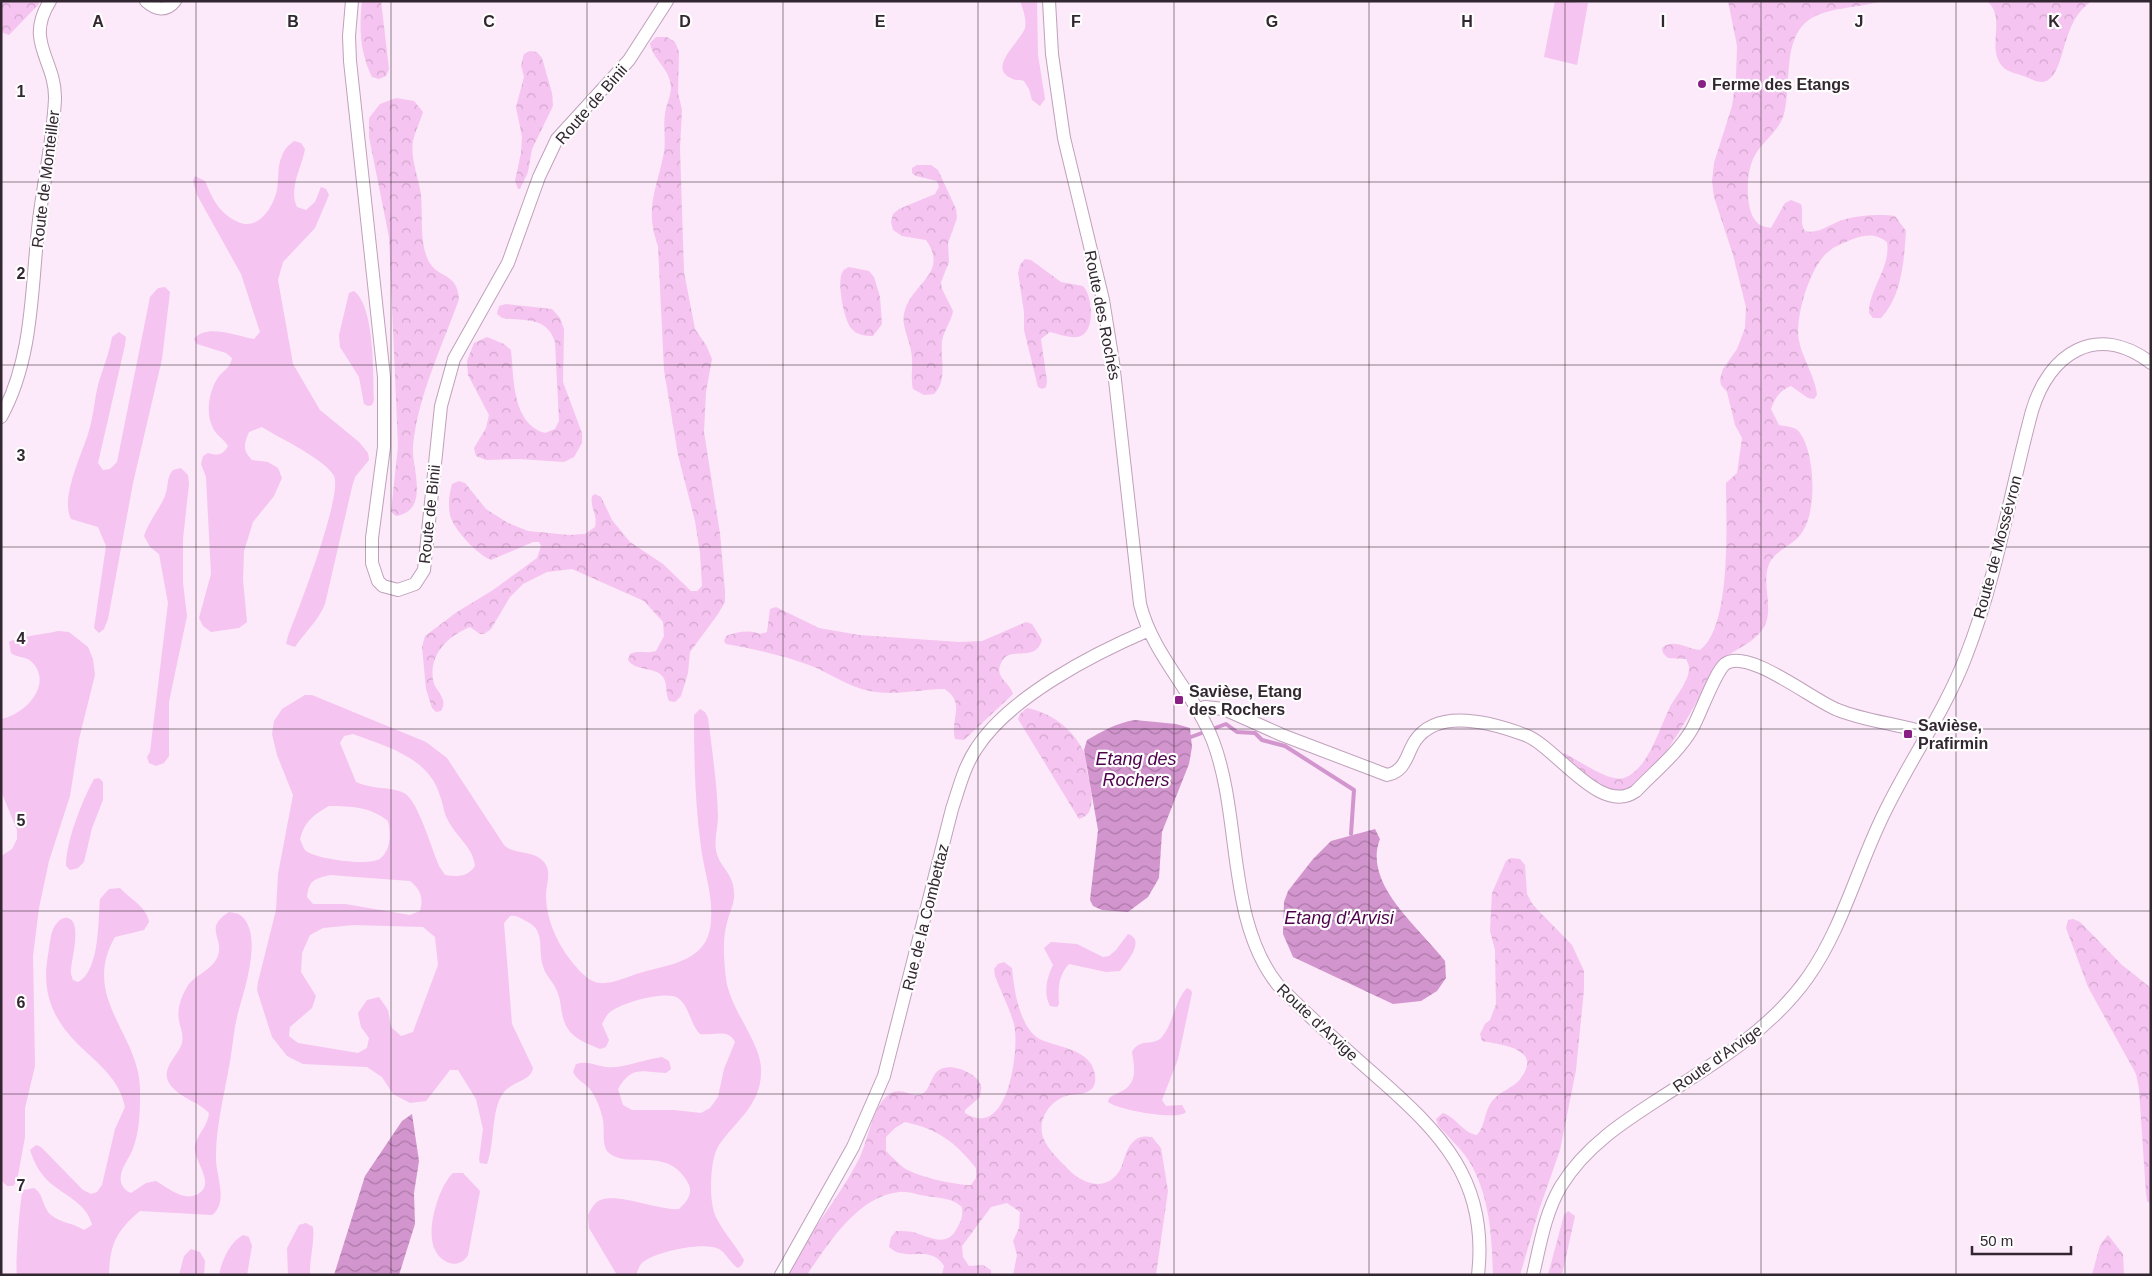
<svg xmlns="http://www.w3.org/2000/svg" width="2152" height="1276" font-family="Arial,sans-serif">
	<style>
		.green { fill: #f5c4f0; fill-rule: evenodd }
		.forest { fill: url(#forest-crowns); fill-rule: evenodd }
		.water { fill: url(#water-waves) }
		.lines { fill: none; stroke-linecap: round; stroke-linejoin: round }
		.stream { stroke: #d395ce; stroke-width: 4 }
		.tertiary-casing { stroke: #bfa1bb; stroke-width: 14 }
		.tertiary { stroke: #fff; stroke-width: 12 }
		.grid { fill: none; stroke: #322630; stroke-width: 1; stroke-opacity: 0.55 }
		.poi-dot { fill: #891f85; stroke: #fdfdfd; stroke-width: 2 }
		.labels { text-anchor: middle; stroke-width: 4.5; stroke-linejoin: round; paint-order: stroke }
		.poi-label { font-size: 16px; font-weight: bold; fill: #322630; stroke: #fdfdfd; text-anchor: start }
		.street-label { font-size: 16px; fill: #322630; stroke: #fdfdfd }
		.water-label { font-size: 18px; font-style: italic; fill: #4d004b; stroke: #fdfdfd }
		.grid-label { font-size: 16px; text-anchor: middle; font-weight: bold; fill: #322630; stroke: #fdfdfd; stroke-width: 4.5; stroke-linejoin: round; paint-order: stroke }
	</style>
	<defs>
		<pattern id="forest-crowns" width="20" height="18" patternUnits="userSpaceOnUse" patternTransform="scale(1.25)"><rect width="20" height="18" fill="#f5c4f0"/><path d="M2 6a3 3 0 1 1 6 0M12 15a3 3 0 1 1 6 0" fill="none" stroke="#d2a8ce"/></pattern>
		<pattern id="water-waves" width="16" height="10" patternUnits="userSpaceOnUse" patternTransform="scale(1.25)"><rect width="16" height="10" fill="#d395ce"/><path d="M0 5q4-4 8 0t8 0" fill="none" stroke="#ac79a8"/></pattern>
	</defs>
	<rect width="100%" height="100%" fill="#fce9f9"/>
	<path class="green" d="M1020,1H1037L1038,55L1045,99L1040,106L1032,100L1029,89L1024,81C1021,79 1016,81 1013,79C985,69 1021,41 1025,28C1027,20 1023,9 1020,1Z
		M1555,1L1588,3L1577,65L1544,57Z
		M294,141L301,143L305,149C302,167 288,189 297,207L306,210L315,202L321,187L326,189L329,195L315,228L283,262L278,280L293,364L320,410L359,442L368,453L369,460L355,477L352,487L325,604C319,620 304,633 295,647L286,644L288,636C298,611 343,495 334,476C325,459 279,438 262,427L249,432C244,444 242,450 252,460L268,462L278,468L282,478L274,496L253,522L244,551L243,580L247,622L239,628L211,632L203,626L199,618L211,574L206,477L201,464L203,456L208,453C218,456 223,455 228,446C224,439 216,435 213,428C205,413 209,390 219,376C225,370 231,366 232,358L226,353L197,344L194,339C206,323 237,336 254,339L260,332L241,274L197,195L193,181L195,176L205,181C213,200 219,213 238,222C258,231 273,208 277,190C279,179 277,166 282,156C284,149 288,146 294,141Z
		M165,287L170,292L162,359L133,483L108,619L104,629L99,633L94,628L106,546L98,527L71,519C59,495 86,448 91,423C94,410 95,397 98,385C103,368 109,354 112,337L119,332L126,337L125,345L98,463L103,470L110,469L117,462L150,297L158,288Z
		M354,291C375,307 373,374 374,400L372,405L368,406L364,404L359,377L340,347L339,335L349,293Z
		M181,468L188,475L189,484L183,539V583L187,616L169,702V756L164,763L156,766L149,763L147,757L150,752L168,603L159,554L150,547L144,536C149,521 159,510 165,496C169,486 166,478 173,470Z
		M58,631L69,632L88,647L93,659L95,675L79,739L70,796L49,861L39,908L33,956L35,1066L25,1108V1137L17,1181L13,1186H7L1,1180V856L12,849L17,839V830L1,791V719C24,715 54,685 32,662C26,656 17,658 11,653L9,642C17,637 46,634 58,631Z
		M305,695H312L426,742L447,758L504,845C515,856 537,849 546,865C551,875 546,885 546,895C546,925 563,955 584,975C601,992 621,978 640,973C662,966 690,964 704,944C709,937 711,927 711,919C713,895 704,871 701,847C695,804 694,759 694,715L700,709L705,712L708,718C712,750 717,783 718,816C718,828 714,838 716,850C719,868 734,872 734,894C735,903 729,913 727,923C722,940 724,961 726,979C730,1009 759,1040 761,1067C763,1104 737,1119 719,1145C710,1158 709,1196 714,1212C718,1226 736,1245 744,1260L742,1265L738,1268C731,1264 727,1254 719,1249C704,1241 652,1252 641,1264C639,1267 637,1272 636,1275H617L614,1270L589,1228L588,1215C590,1211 593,1205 597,1202C613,1190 658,1211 679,1209C686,1203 694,1193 688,1183C668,1145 630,1170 609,1153C601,1146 605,1130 603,1120C601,1110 596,1096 589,1088C583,1082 577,1080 573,1072L576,1064C588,1060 596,1066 607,1067C620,1069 647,1059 662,1057L669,1061L671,1069L666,1073C641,1072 632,1065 618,1089L623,1105L632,1110H674L701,1113L710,1108L718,1097L724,1069L735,1042C729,1028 712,1036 700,1034C690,1024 690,1007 678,998C666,990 618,1003 608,1014C605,1017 604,1021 602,1024L609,1040L606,1047L600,1049C589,1044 575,1040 568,1029C559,1015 563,1002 556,989C552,980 545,975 543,966C537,946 547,930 524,920C519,917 515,915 510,916L504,923L512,1024L533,1068C531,1082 510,1081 502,1095C491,1112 495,1143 487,1164L480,1163L479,1159L483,1129L476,1099L458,1070H450L426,1101L410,1103L393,1094L382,1077L367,1067L303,1064L287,1056L272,1037L263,1009L257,990L258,982L276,910L278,874L293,795L277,755L272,734L274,721L282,709ZM353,734C387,747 429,757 440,796C445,809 442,810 450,824C459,839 473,848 475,866C468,877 457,877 445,875L439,866C432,850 418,800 404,793C390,786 373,790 356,782L340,743L344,736ZM329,806C351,806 371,807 388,821C391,833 391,849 381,858C371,867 313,859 305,850C303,847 301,842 300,839C304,822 314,814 329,806ZM330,875L410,881C420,889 424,897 420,911L410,915L345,904H313L307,897C309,880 314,879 330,875ZM354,925L423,927L435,937L438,965L413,1032L401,1036L391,1027L388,1010L379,997L367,1000L358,1013L361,1027L369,1038L367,1048L358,1053L298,1043L289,1036L290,1027L312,1008L316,996L301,972L302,953L310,935L323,928Z
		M99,778L103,782V800L92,828L84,862L78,868L70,870L66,866C66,841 82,801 94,779Z
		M120,888C130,899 147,907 149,922L144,930L115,937C80,998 140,1034 140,1090C140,1111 140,1131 132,1151C129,1158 122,1167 121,1175C119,1183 124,1191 131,1193L146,1183L156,1181C168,1188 184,1202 198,1194C217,1183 192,1160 195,1145C198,1133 208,1126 209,1113C199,1102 182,1099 172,1087C157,1070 178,1057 182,1043C184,1034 180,1028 179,1020C177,1009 181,997 187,987C194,975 211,971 217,958C226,938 202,929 229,912C232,913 238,913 240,915C265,933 243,993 237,1017C234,1029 233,1042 231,1055C226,1089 215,1126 216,1161C217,1177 228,1203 212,1215L140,1211C116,1231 110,1244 109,1275H17C15,1268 20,1195 23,1190L34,1188C44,1194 42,1207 51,1215C61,1223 73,1223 84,1230L92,1225C87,1203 63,1195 48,1181C39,1172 34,1162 30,1150L36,1145L41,1147L83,1190L91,1194L97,1192L102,1185L115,1129L125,1107C120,1081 101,1066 83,1049C54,1022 41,995 48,955C50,945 50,930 57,923C60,919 65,916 70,919C81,925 72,958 71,969C70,973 72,977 73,980L78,982C100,971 98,920 100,899L109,889Z
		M1128,934C1146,940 1127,962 1120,971L1106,972L1069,964C1058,976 1058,989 1059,1004L1057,1007L1050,1006C1043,994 1047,977 1053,965L1044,948L1051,942L1077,944L1103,957L1109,956L1116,950Z
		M1187,988L1191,990L1192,993L1178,1059L1162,1100L1166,1106L1182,1105L1186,1112C1179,1121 1118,1110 1108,1102L1109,1098C1114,1094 1119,1093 1124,1090C1138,1081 1134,1065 1132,1052C1140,1037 1153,1047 1162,1037C1174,1022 1174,1002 1187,988Z
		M453,1173H463L480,1191L468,1255C459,1270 442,1264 435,1250C425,1231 439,1186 453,1173Z
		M306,1223L313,1227C315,1243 309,1259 310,1275H288L287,1248L299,1225Z
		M243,1235L249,1237L252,1246L247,1275H219C222,1260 230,1242 243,1235Z
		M191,1249L200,1252L205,1261L204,1275H179L184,1256Z"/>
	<path class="forest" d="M1,1H38L39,4L9,35L1,32Z
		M362,1H381L389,69L386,76L379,79L372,77C360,53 359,28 362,1Z
		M1728,1H1881C1858,9 1824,6 1805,23C1782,44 1792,91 1783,117C1777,133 1761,143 1754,157C1746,172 1745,207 1755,220C1759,226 1765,227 1771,228L1785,203L1791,200L1801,204C1804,213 1799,222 1805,231C1818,235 1833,222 1846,219C1861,215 1880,214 1895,216L1906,231C1904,260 1902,296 1881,318H1873L1869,313C1869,288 1891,268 1887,242C1874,232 1862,235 1848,241C1842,244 1833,247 1828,252C1810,266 1794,319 1799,341C1803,360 1815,376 1817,395L1814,399L1808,398L1791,386C1780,390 1775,398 1771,409L1779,425C1786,427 1796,426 1800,433C1815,454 1817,509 1803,531C1795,545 1777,549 1770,562C1760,581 1774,606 1765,625C1754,647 1725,650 1714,670C1697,699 1657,785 1621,790C1599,794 1576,768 1560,756L1564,753C1578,760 1610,783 1624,778C1649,769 1660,726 1671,705C1677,694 1690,680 1689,667C1689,664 1687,662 1686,659L1668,658L1663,653L1662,648C1673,638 1687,649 1700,650C1732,627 1726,520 1726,483L1737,473L1742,438L1735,425L1727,392L1721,385L1720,379L1723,369L1737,349L1745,328L1746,307L1733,255L1714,197L1712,181L1714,163L1732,106L1736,78L1737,46Z
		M1987,1H2092C2061,20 2066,69 2048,80C2041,85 2032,79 2026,77C2019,74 2006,72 2002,66C1986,47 2007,18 1987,1Z
		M656,37H667L675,42L679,52L678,93L682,110L680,148L684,272L695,329L706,345L712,359L706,392L704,432L720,533L725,591V602L718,614L690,652L688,673L681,696L675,702L669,701C665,693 668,684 663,677C655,666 636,672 628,660L630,654C638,650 647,654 656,651L664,636L663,622L644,601L572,569L547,572L523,584L510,597L491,629L484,634H480L470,627C448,636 429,654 433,680C435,692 449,698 441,711L436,712L432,708L426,689L422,647L425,636L457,612L493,590L537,558L541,546L539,542H533L491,560C478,555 453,529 450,515C448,504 449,495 452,484L459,481L465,483L486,509L508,523L528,531L569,535L585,534L595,527C598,514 590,509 592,496L595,494L601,497L612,520L630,542L663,564L691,591H697L702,586L700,553L695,521L678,455L664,370L658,246C644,207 657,190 664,152C666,140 663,126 665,114C666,105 671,96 671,87C670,68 652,59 650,43Z
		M530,51L537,52L542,58L552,93L553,106L532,149L528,172L520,189H518L515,181L521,153L522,137L516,107L524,77L521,65L524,54Z
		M396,98L414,101L423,112C420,122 415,132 413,141C410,159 419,178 421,195C423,216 419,240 428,260C438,280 457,271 459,299C442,347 418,395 413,446C411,467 431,510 396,516L391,512L398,446L389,237L369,137V118L380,104Z
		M917,165H931L938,170L956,209L957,218L948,243L949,262L941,282L942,289L953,311C951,322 944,330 942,341C940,359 948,380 934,394L924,395L913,389C910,375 914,364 911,351C909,337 900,324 905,310C913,283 949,273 926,240L902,236L893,230L891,222L893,214L899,209L935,194L939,187L937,181L916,176L912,173V168Z
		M1025,259L1031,260L1061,282L1083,286C1093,296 1096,335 1077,337C1069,338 1058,334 1050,332L1041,339L1047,381L1046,387L1042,389L1038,387L1024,330V312L1018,273L1020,265Z
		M849,267L869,271L874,277L880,297L882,324L873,336C865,336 856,335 851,328C844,320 836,280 843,271C844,269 847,268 849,267Z
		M506,304L552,309L560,318L564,329L563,382L582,433V443L574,457L564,462L519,459L486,460L476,456L474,448L486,428L489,415L468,375L467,361L474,343L487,337L504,344L511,350C514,379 512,424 545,433L555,429L559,421L555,342C547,316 525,321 502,318L497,314L499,306Z
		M776,607L819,628L859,635L959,642L982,641L1026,622L1032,624L1042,640C1035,664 1009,644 1001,663C994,678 1010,682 1013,694L964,740L955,739C950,718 966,704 945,689C922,689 900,695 876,692C851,689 832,674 809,665C782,655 754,649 726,644L724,641L726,636C736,632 751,629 760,634L767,632L770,609Z
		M1027,708C1051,713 1070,727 1082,748C1086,754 1086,764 1087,771C1090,785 1099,815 1079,819L1018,719L1020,714Z
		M1511,858L1520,859L1525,865L1527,894L1533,905L1572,945L1584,971V989L1576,1070L1560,1150L1539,1210L1520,1275H1493C1492,1238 1490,1200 1472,1166C1464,1151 1449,1138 1438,1125L1436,1119L1443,1113C1457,1118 1463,1133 1477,1135C1486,1125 1484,1110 1493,1100C1500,1091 1514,1088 1521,1078C1543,1048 1501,1045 1482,1041L1480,1034L1485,1024L1490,1020L1496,1004L1495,950L1490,931L1492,893L1506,861Z
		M2073,919L2080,922L2122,965L2151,988V1204L2147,1201L2146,1194L2139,1089L2136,1074L2088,987L2066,928L2068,920Z
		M1004,962L1012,968C1014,990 1020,1033 1044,1041C1060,1047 1081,1049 1091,1064C1096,1072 1098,1086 1089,1091C1081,1096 1071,1093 1063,1097C1053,1102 1047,1108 1043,1119C1036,1140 1055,1155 1068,1169C1084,1186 1109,1192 1121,1168C1125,1158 1126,1148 1134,1141C1139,1136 1145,1136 1152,1137L1161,1148L1168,1191L1156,1275H1013L1017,1255L1013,1241L1019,1228L1020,1212L1007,1203L991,1207L962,1246L963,1257L969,1266L983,1265L991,1270V1275H942L944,1266C933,1248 917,1257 900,1253C896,1253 892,1249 889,1247L891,1237L896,1231C902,1231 907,1231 913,1232C927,1236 946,1248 956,1230C961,1222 963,1217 962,1207C952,1198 940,1198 926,1196C918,1195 908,1191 899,1192C858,1196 828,1244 807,1275H785C807,1236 836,1202 857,1163C867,1145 870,1119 881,1103C897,1080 908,1099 922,1094C930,1091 931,1075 939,1070C950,1062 978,1073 981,1086C982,1089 980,1094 980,1097L965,1110V1113C1007,1140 1018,1057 1015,1030C1014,1017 1000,990 995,976L994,969L998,964ZM905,1122C938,1129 955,1142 976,1168V1178L971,1185C954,1185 919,1177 904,1168C898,1163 892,1157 886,1151V1137L895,1128Z
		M1568,1211L1575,1216L1562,1275H1548L1564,1215Z
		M2108,1235L2123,1254L2124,1275H2092L2100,1245Z"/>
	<path class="water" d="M1135,720L1176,724L1190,728L1192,747L1189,764L1162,832L1159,878L1148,897L1128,912L1102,910L1093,906L1090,900L1098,830L1084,750L1087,740C1103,731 1116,723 1135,720Z
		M1375,829L1380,839C1362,884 1421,929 1445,961L1446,978L1437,991L1421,1001L1393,1004L1293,957L1283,934L1284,902L1288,891L1313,859L1331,841Z
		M412,1114L419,1161L414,1193L415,1224L399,1275H334L365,1176L402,1121Z"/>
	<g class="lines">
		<path class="stream" d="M1191,737L1226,724L1237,732L1255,733L1262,740L1285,746L1354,790L1351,834"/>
		<defs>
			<path id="tertiary" d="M146,1C156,10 166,12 175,1
				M352,1L349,36L350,61L384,377V447L372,538V563L378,581L383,586L398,590L415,584L424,570L441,406L454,359L508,263L539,177L557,139L629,60L667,1
				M1049,1L1052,54L1064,138L1103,300L1113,362L1140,604C1153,656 1194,692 1213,741C1242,818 1226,920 1278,985C1309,1017 1343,1047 1376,1076C1441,1133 1489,1181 1478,1275
				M1,417C34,357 31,287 39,220C44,180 53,140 55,99C56,60 24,42 50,1
				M1199,709L1205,707L1224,709L1282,735L1387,775C1406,771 1406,755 1415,741C1438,707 1493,723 1525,735C1556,746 1600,817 1636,791C1655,771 1678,753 1692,729C1700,715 1715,672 1725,664C1748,647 1815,702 1838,710C1863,720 1890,723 1916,730L1927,734
				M781,1275L853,1147L884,1076L952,809C959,788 964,767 976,749C1009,697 1093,654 1149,630
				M1533,1275C1540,1245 1545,1213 1561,1186C1586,1145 1626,1120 1665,1095C1717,1062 1772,1028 1808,977C1841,930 1856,873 1880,822C1906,765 1944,714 1966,656C1997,577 2010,492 2032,411C2049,353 2097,322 2151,363"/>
		</defs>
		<use href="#tertiary" class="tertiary-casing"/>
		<use href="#tertiary" class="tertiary"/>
	</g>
	<path class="grid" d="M196,1V1275M391,1V1275M587,1V1275M783,1V1275M978,1V1275M1174,1V1275M1369,1V1275M1565,1V1275M1761,1V1275M1956,1V1275M1,182H2151M1,365H2151M1,547H2151M1,729H2151M1,911H2151M1,1094H2151"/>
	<g class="poi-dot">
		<circle cx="1702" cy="84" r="5"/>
		<rect x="1174" y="695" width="10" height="10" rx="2.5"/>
		<rect x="1903" y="729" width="10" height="10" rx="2.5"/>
	</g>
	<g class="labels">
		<g class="poi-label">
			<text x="1712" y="90">Ferme des Etangs</text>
			<text x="1189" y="697">Savièse, Etang<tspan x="1189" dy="18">des Rochers</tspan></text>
			<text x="1918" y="731">Savièse,<tspan x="1918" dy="18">Prafirmin</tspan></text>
		</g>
		<g class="street-label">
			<text transform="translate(591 104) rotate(-49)" y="6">Route de Binii</text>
			<text transform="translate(45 179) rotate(-83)" y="6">Route de Monteiller</text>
			<text transform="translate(1103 315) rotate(79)" y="6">Route des Rochés</text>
			<text transform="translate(429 514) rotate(-84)" y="6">Route de Binii</text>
			<text transform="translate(1997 547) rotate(-75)" y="6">Route de Mossévron</text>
			<text transform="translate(925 917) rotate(-76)" y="6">Rue de la Combettaz</text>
			<text transform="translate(1318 1022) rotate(43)" y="6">Route d'Arvige</text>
			<text transform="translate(1717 1058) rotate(-35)" y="6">Route d'Arvige</text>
		</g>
		<g class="water-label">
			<text x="1136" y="765">Etang des<tspan x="1136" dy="21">Rochers</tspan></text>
			<text x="1339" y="924">Etang d'Arvisi</text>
		</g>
	</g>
	<g class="grid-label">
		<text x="98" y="27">A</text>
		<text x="293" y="27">B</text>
		<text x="489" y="27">C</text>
		<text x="685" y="27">D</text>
		<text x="880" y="27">E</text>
		<text x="1076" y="27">F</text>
		<text x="1272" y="27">G</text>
		<text x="1467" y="27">H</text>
		<text x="1663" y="27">I</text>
		<text x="1859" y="27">J</text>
		<text x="2054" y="27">K</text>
		<text x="21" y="97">1</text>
		<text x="21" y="279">2</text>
		<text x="21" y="461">3</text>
		<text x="21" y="644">4</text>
		<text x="21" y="826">5</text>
		<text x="21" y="1008">6</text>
		<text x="21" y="1191">7</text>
	</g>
	<rect width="2152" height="1276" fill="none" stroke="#322630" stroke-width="5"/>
	<path d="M1972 1246v8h99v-8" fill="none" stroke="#322630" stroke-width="2.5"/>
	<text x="1980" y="1246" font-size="15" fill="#322630" stroke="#fdfdfd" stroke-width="4" paint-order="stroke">50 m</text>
</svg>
